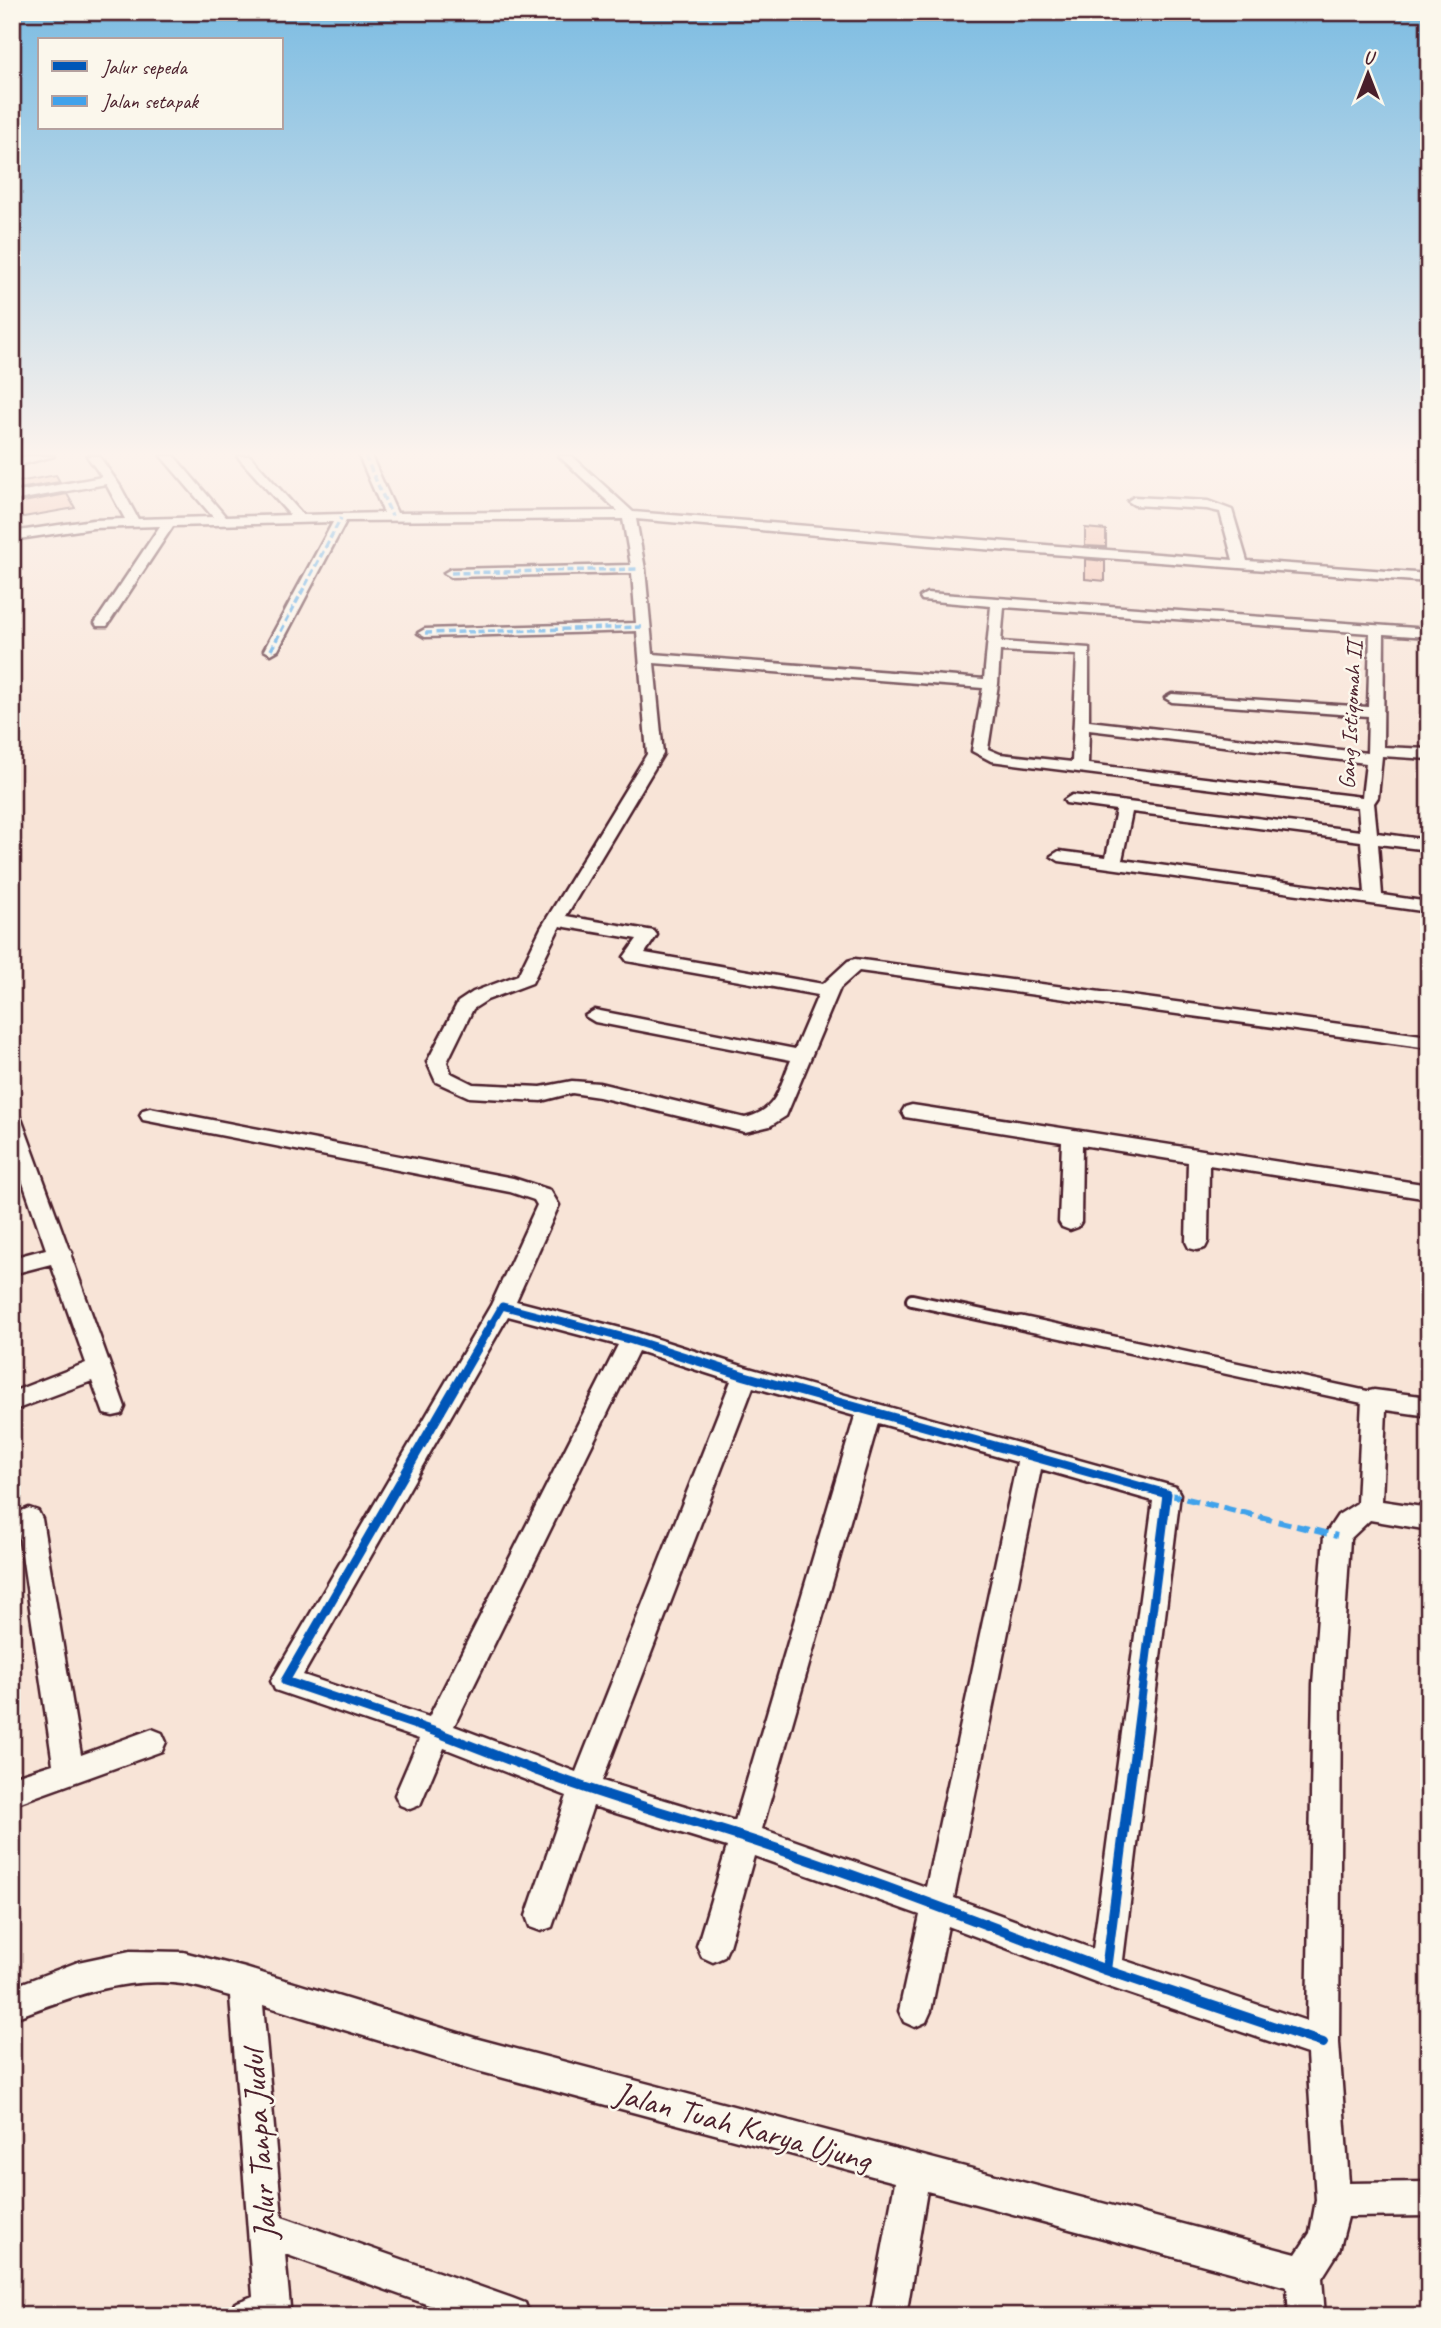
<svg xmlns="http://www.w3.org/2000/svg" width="1441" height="2328" font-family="Caveat,sans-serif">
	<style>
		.building { fill: #f0b8a6; stroke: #4a1f2b; stroke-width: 2 }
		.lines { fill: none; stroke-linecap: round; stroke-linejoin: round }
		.lane-far1-casing { stroke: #4a1f2b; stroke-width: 16 }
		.lane-casing { stroke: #4a1f2b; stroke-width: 18 }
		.street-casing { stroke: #4a1f2b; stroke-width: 5 }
		.lane-far1 { stroke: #fbf7ec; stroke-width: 10 }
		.lane { stroke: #fbf7ec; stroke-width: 13 }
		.street { fill: #fbf7ec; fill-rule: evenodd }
		.quiet-far1 { stroke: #40a2eb; stroke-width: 3.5; stroke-dasharray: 7 3.5; stroke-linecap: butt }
		.quiet { stroke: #40a2eb; stroke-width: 6; stroke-dasharray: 13 6; stroke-linecap: butt }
		.cycleway-far2-casing { stroke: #fbf7ec; stroke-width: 11 }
		.cycleway-far1-casing { stroke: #fbf7ec; stroke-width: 13 }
		.cycleway-casing { stroke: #fbf7ec; stroke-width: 15 }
		.cycleway-far2 { stroke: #0057b8; stroke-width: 7 }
		.cycleway-far1 { stroke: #0057b8; stroke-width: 9 }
		.cycleway { stroke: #0057b8; stroke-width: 10 }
		.labels { text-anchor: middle; stroke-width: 5; stroke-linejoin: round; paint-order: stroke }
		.far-street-label { font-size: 23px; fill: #4a1f2b; stroke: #fbf7ec }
		.near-street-label { font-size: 33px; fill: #4a1f2b; stroke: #fbf7ec }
	</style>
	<rect width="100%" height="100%" fill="#f8e4d7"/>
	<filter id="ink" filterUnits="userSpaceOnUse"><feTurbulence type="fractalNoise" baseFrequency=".0143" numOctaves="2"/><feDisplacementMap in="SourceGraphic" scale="14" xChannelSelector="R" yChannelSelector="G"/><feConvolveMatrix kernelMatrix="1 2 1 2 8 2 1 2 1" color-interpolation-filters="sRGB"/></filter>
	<g filter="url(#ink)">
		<path class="building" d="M56,475L60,482L12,490V483Z
			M67,494L75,508L12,519V504Z
			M1085,528L1106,530V547L1085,546Z
			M1085,559L1105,561V581L1085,579Z"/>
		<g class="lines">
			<defs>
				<path id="lane-far1" d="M912,1300L1029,1325"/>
				<path id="lane" d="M1021,1323L1374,1399"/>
				<path id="street" d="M28,456H54L12,467V459Z
					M87,456H99L120,486L138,519L213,517L161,456H174L226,517L290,515L237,456H250L303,515L384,513L359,456H371L397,513L618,511L559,456H572L633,512L1233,560L1220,512L1207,509L1134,505L1128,501L1134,497L1208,501L1232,510L1247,561L1429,574V582L929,545L636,519L645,569L653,654L984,679L991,606L922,600L920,597L927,593L1429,629V637L1384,634L1383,747L1429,749V759L1382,756L1378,797L1374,803L1377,833L1429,840V850L1378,844L1382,895L1429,902V912L1059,861L1051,856L1059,851L1106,857L1116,810L1066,803L1064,800L1072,795L1360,831L1358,807L991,761L972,751L983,688L654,663L663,754L566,916L654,931L657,935L645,953L823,984L848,961L855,959L1429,1036V1048L859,971L840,988L786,1116L770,1126L745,1132L599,1097L572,1093L541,1101L469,1097L436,1082L427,1062L458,1002L473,992L518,975L541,928L647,754L637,631L425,637L418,633L425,629L636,623L632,573L451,577L444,573L451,569L631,565L623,519L346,521L278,650L271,654L264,650L333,522L173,526L107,626H97L95,623L160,526L93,528L12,540V532L93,520L125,519L106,484L12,501V493L102,477ZM1004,607L1370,633L1368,707L1172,694L1165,698L1172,702L1368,716L1367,753L1089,721V648L1001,642ZM1000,651L1077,655L1072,762L1000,754L988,749L998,684ZM1089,730L1366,763L1362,797L1088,764ZM1132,812L1361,841L1365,893L1122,860ZM560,926L637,939L624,957L627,961L818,995L795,1049L595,1010L585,1016L595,1022L791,1060C779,1088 777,1111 745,1118L599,1083L572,1081L541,1087L473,1084L451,1073L447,1062L473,1009L487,1000L532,983Z
					M912,1105L1429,1185V1199L1209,1165L1208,1242L1205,1248L1197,1250L1189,1248L1186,1242L1188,1162L1082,1145L1081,1222L1078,1227L1070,1230L1062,1227L1059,1222L1062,1142L905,1117L902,1112L905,1107Z
					M150,1108L513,1178L550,1190L559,1205L516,1301L632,1331L745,1367L1176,1487L1180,1494L1123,1960L1307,2021L1313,1684L1324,1536L1338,1515L1357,1503L1362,1399L1365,1392L1374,1390L1429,1397V1416L1386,1410L1382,1501L1429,1508V1530L1370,1520L1350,1539L1341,1684L1339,2043L1349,2183L1429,2182V2216L1348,2217L1339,2251L1322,2278L1325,2316H1289L1287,2287L927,2191L906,2316H870L895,2182L478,2071L263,2005L282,2217L512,2298L525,2303L530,2316H460L285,2254L290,2307L286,2316H230L235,2303L253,2296L230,1996C215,1992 198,1986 182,1984C122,1976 68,1998 12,2019V1987L78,1962L130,1951L183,1952L245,1968L478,2039L1296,2254L1310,2233L1316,2200L1307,2054L1106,1986L948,1926L931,2011L926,2022L915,2027L904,2022L899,2011L920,1915L754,1856L729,1946L724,1957L713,1962L702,1957L697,1946L727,1847L593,1806L552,1927L541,1931L530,1927L526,1916L567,1796L444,1748L420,1805L410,1809L400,1805L395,1795L419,1739L275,1690L271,1681L491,1305L537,1205L534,1200L510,1192L143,1120L140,1115L143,1110ZM508,1316L618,1345L429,1717L303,1675ZM638,1351L731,1381L576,1772L454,1726ZM753,1387L855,1416L735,1821L602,1781ZM878,1423L1017,1462L926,1887L762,1829ZM1041,1469L1153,1501L1093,1949L954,1898Z
					M12,1114L19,1116L22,1121L68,1247L72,1253L71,1256L125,1407L122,1414L113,1416L104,1414L92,1381L12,1411V1392L86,1363L51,1264L12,1274V1258L46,1249L12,1151Z
					M29,1508L38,1511L42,1519L81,1755L152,1729L162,1733L166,1742L162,1751L12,1805V1777L53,1764L19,1534L12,1537V1515Z"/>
			</defs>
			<use href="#lane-far1" class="lane-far1-casing"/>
			<use href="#lane" class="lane-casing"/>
			<use href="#street" class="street-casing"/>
			<use href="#lane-far1" class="lane-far1"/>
			<use href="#lane" class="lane"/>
			<use href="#street" class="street"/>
			<path class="quiet-far1" d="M365,456L392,516
				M451,573L638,569
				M425,633L643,627
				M271,650L341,518"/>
			<path class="quiet" d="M1167,1494L1337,1536"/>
			<defs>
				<path id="cycleway-far2" d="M491,1325L502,1306L575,1325"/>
				<path id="cycleway-far1" d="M492,1323L285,1681L436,1732L537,1771
					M569,1323L632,1340L745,1376L1167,1494L1132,1771"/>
				<path id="cycleway" d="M533,1769C602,1796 674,1815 745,1838C867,1878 986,1925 1106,1970
					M1106,1970L1323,2043
					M1106,1970L1132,1769"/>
			</defs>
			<use href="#cycleway-far2" class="cycleway-far2-casing"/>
			<use href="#cycleway-far1" class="cycleway-far1-casing"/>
			<use href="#cycleway" class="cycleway-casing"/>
			<use href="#cycleway-far2" class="cycleway-far2"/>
			<use href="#cycleway-far1" class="cycleway-far1"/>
			<use href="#cycleway" class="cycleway"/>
		</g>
	</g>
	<linearGradient id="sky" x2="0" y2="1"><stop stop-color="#7cbce2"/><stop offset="0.58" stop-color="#fcf3ed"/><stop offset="1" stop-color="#fcf3ed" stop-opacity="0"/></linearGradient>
	<rect width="1441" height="782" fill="url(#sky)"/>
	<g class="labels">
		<g class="far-street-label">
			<text transform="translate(1350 715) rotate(-87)" y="8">Gang Istiqomah II</text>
		</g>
		<g class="near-street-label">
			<text transform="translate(743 2125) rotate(15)" y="12">Jalan Tuah Karya Ujung</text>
			<text transform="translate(258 2145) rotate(-94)" y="12">Jalur Tanpa Judul</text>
		</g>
	</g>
	<rect width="1441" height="2328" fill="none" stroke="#fbf7ec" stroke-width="42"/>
	<rect x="21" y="21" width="1399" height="2286" fill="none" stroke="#4a1f2b" stroke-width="2.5" filter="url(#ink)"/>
	<rect x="38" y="38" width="245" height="91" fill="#fbf7ec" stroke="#b4a19f" stroke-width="2"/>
	<rect x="52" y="61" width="35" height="10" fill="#0057b8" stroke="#b4a19f" stroke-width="2"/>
	<text x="102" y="74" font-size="21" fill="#4a1f2b">Jalur sepeda</text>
	<rect x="52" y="96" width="35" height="10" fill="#40a2eb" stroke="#b4a19f" stroke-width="2"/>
	<text x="102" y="108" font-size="21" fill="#4a1f2b">Jalan setapak</text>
	<g transform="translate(1368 74)" stroke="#fbf7ec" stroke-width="5" paint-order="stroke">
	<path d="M0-5L12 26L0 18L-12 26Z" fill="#4a1f2b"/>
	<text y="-10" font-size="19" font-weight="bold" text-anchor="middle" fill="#4a1f2b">U</text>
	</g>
</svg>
